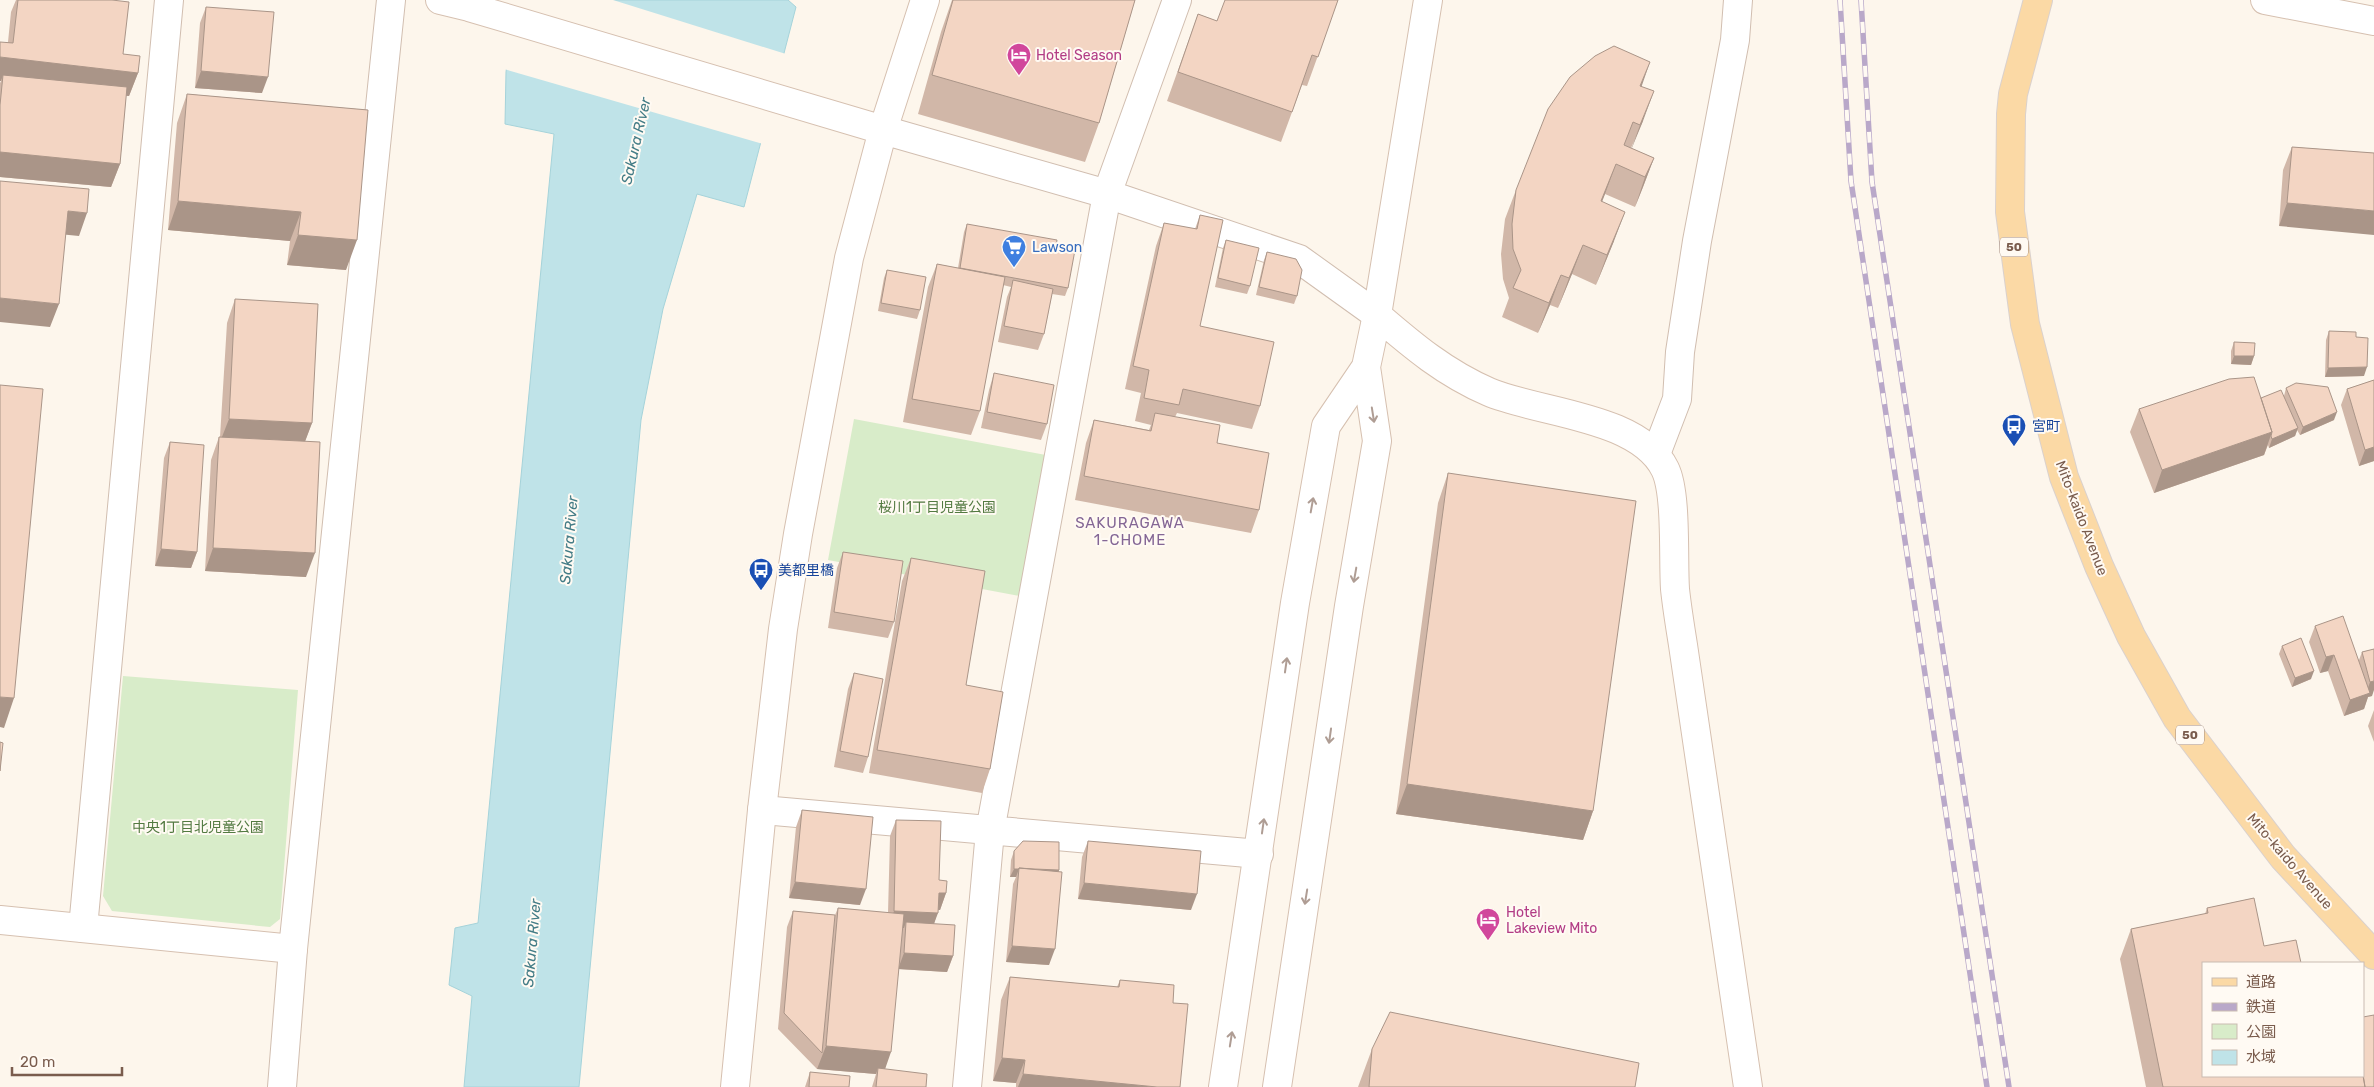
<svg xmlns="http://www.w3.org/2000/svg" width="2374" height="1087" font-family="Rubik,'Noto Sans JP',sans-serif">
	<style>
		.green { fill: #d8ecc9 }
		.water { fill: #bfe3e8; stroke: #a5d3da }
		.pier { fill: #fdf6ec }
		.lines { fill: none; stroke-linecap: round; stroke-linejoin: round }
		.street-casing { stroke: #d1beb0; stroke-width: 30 }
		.secondary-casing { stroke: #d6c0b0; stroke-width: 30 }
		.primary-casing { stroke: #dad1cd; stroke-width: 30 }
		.street { stroke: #fff; stroke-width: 28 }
		.secondary { stroke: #fff; stroke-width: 28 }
		.primary { stroke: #fbd9a5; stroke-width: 28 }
		.rail-casing { stroke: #b9a8c9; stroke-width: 5.5 }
		.rail { stroke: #fffaf3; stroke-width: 4; stroke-dasharray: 11; stroke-linecap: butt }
		.wall { fill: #d1b7a8 }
		.shaded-wall { fill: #aa9588 }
		.building { fill: #f3d5c3; stroke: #aa9588 }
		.oneway { stroke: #af9d94 }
		.labels { text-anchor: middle; stroke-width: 4; stroke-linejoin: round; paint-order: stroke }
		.shield { fill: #fffaf3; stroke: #a28b7f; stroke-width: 1 }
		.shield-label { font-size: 12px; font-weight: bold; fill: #7a5c4d }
		.hotel-label { font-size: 14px; fill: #b23c85; stroke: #fffaf3; text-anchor: start }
		.shop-label { font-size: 14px; fill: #366cbe; stroke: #fffaf3; text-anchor: start }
		.transit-label { font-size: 14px; fill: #164399; stroke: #fffaf3; text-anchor: start }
		.park-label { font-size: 14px; fill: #537a41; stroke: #fffaf3 }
		.street-label { font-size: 14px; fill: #7a5c4d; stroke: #fffaf3 }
		.water-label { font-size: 15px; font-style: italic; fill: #437c86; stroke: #fffaf3 }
		.neighbourhood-label { font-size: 15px; letter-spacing: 1px; fill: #846695; stroke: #fffaf3 }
	</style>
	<rect width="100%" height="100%" fill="#fdf6ec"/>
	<path class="green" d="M854,419L1046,455L1020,596L828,560Z
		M123,676L298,690L280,919L270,927L112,911L103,896Z"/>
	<path class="water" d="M515,0H788L796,7L744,207L697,194L663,309L641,420L579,1087H464L472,996L449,985L455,928L478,923L554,134L505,124L506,72Z"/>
	<path class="pier" d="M513,0H613L786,54L763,144L504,69Z"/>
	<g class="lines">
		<defs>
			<path id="street" d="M883,130L1107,194L1299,259L1377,315
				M1656,454L1677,399L1680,352L1697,241L1735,40L1738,0
				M762,810L1259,854
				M83,928L169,0
				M282,1087L293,949L391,0
				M967,1087L990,831L1107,194L1177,0"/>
			<path id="secondary" d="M440,0L469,7L883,130
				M2265,0L2374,21
				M1377,315C1413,346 1445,373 1489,392C1538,413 1639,416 1665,469C1677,493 1673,559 1675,589C1677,608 1680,626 1683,645L1748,1087
				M0,920L293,949
				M735,1087L762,810L783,629L798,534L849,258L883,130L925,0
				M1223,1087L1295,603L1326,426L1366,367
				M1277,1087L1349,606L1377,441L1366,367L1377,315L1428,0"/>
			<path id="primary" d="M2038,0L2013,94L2011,114L2010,212L2025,324L2064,477L2099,566L2131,636L2177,718L2283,857L2374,955"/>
		</defs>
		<use href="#street" class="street-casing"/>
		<use href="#secondary" class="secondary-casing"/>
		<use href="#primary" class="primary-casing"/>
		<use href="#street" class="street"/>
		<use href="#secondary" class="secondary"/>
		<use href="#primary" class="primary"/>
		<defs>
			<path id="rail" d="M1840,0L1851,181L1987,1087
				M1861,0L1872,182L2009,1087"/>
		</defs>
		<use href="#rail" class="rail-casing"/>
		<use href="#rail" class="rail"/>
	</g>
	<path class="wall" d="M16,0H112L123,54L138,73L129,96H126L120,164L111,187L0,177V83L1,81H0L8,42L11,12Z
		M952,0H1135L1099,123L1085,162L918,114L941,32Z
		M1338,0L1307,86L1302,85L1281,142L1167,101L1198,14L1217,21Z
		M206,7L262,93L195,88L200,23Z
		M1641,86L1643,121L1631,148L1654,158L1643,187L1635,207L1605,194L1602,202L1614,241L1596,285L1572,274L1558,308L1550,305L1538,333L1502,317L1509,298L1503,279L1501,254L1505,219L1516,190Z
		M187,94L368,110L346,270L287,265L290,241L168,230L177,123Z
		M2292,147L2374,153L2279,226L2283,170Z
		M1200,215V326L1260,406L1252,429L1177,413L1175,417L1217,443L1259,510L1251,533L1075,500L1086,443L1094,420L1149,430L1151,425L1135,421L1141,393L1125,389L1156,246L1164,223L1195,229Z
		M967,224L1056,246L1068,288L1065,296L1052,294L1044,334L1038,350L998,342L1007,297L1011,287L1003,285L980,411L971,435L903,422L928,287L937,264L958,268L964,232Z
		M1226,240L1250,286L1247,294L1215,287L1223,248Z
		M1267,252L1297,296L1294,304L1256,295L1264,260Z
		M887,270L920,310L917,319L878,311L884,278Z
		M235,299L312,423L305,441L306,577L205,571L211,460L219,437H220L227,323Z
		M2329,331L2356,337L2364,376L2325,377L2326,340Z
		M2234,342L2254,356L2251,365L2231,364V351Z
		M994,373L1047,424L1041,440L981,428L989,390Z
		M2374,380V461L2359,466L2341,405L2347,389Z
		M2286,388L2334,420L2300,435L2297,430L2295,436L2269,448L2268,445L2264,455L2154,493L2130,432L2139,409L2284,396Z
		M170,442L197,552L191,568L155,566L164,458Z
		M1448,473L1593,811L1583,840L1396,814L1438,503Z
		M843,552L894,622L888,638L828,628L837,568Z
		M911,558L966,685L990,769L982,793L869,773L902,581Z
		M2315,626L2359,660L2362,652L2374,649L2372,696L2368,697L2364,709L2344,716L2328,671L2320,673L2309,642Z
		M2282,646L2311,679L2292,687L2279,654Z
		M854,673L868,757L863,773L834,767L848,689Z
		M2374,710V742L2368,726Z
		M802,810L860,905L789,898L796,827Z
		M896,820L939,880L946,893L940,910H938L934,924L953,956L947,972L899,969L885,1069L926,1087H872L876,1074L817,1069V1067V1069L778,1029L787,927L793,911L835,915L838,908L888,913L890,836Z
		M1088,841L1191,910L1078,899L1082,857Z
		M1014,851L1059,870L1049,965L1006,962L1013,884L1016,877H1010L1011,860Z
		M2254,898L2203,963L2363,1076L2374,1087H2146L2120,959L2131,929L2205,914L2207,908Z
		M1010,977L1117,987L1120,980L1173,1003L1180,1087H1016V1083L993,1081L1001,1000Z
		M1372,1049L1635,1087H1358Z
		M810,1072L849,1087H805Z"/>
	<path class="shaded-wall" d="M0,57L138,73L129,96L2,81L3,75L1,81H0Z
		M1650,62L1640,91V86Z
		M201,71L268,77L262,93L195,88Z
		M1654,91L1643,121L1629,155L1640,125Z
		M0,152L120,164L111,187L0,177Z
		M1654,158L1643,187L1635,207L1645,177Z
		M1616,164L1605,194L1590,231L1601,201Z
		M178,201L301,212L290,241L168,230Z
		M2287,203L2374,211V235L2279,226Z
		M68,211L87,213L79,236L59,234Z
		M1625,212L1614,241L1596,285L1607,255Z
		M298,235L357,240L346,270L287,265Z
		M1583,245L1572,274L1558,308L1569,278Z
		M1561,275L1550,305L1538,333L1549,303Z
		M0,298L59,304L50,327L0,322Z
		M2234,356H2254L2251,365L2231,364Z
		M2367,367L2364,376L2325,377L2328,368Z
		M2337,412L2334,420L2300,435L2303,427Z
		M229,419L312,423L303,447L220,442Z
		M2298,428L2295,436L2269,448L2272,439Z
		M2272,432L2264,455L2154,493L2162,470Z
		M2374,447V461L2359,466L2365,450Z
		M213,548L315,553L306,577L205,571Z
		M161,549L197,552L191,568L155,566Z
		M2334,655L2328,671L2320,673L2326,657Z
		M2314,671L2311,679L2292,687L2295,678Z
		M2374,681V690L2372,696L2368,697L2364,709L2344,716L2350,700L2366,694L2370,682Z
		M0,697L14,698L4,728L0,727Z
		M1407,784L1593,811L1583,840L1396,814Z
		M1014,869H1019L1016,877H1010Z
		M1019,869L1059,870L1056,878Z
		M795,882L866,889L860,905L789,898Z
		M1084,883L1197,894L1191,910L1078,899Z
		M939,893H946L940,910L933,909Z
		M894,911L938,913L932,929L906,922L904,928H888Z
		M1012,946L1055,949L1049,965L1006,962Z
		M904,953L953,956L947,972L898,969Z
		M826,1046L891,1052L883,1075L878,1068L876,1074L817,1069Z
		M1002,1058L1025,1060L1016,1083L993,1081Z
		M1023,1074L1157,1087H1018Z"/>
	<path class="building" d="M18,0H112L129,2L123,54L140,56L138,73L0,57V42L13,43Z
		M953,0H1135L1099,123L932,75Z
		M1225,0H1338L1318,57L1312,55L1292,112L1178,72L1198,14L1217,21Z
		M206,7L274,12L268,77L201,71Z
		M1614,46L1650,62L1640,86L1654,91L1640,125L1633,122L1624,145L1654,158L1645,177L1616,164L1601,201L1625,212L1607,255L1583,245L1569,278L1561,275L1549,303L1513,288L1521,270L1513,249L1512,224L1516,190L1548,109L1570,77L1595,56Z
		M3,75L127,87L120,164L0,152V105Z
		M187,94L368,110L357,240L298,235L301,212L178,201Z
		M2292,147L2374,153V211L2287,203Z
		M0,181L89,189L87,213L68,211L59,304L0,298Z
		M1200,215L1223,220L1200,326L1274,342L1260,406L1183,389L1179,405L1144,398L1149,370L1133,366L1164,223L1197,229Z
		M967,224L1057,240L1056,246L1075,250L1068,288L960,268Z
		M1226,240L1259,248L1250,286L1218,278Z
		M1267,252L1296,259L1302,270L1297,296L1259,287Z
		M937,264L1005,277L980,411L912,399Z
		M887,270L926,277L920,310L881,303Z
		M1013,280L1053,289L1044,334L1004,326Z
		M235,299L318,304L312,423L229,419Z
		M2329,331L2356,332V337L2368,338L2367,367L2328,368Z
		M2234,342L2255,343L2254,356H2234Z
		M994,373L1054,385L1047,424L987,412Z
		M2254,377L2272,432L2162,470L2139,409L2229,379Z
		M2374,380V447L2365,450L2347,389Z
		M2296,383L2328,387L2337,412L2303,427L2286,388Z
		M0,385L43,389L14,698L0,697Z
		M2281,390L2298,428L2272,439L2271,436L2272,432L2261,398Z
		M1155,413L1220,425L1217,443L1269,453L1259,510L1084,476L1094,420L1151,431Z
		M219,437L320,442L315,553L213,548Z
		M170,442L204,445L197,552L161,549Z
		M1448,473L1636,501L1593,811L1407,784Z
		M843,552L903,561L894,622L834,612Z
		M911,558L985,571L966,685L1003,692L990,769L877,750Z
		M2343,616L2370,693L2350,700L2334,655L2326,657L2315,626Z
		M2301,638L2314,671L2295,678L2282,646Z
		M2374,649V681L2370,682L2362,652Z
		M854,673L883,679L868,757L840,751Z
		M0,742L3,743L0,771Z
		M802,810L873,817L866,889L795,882Z
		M896,820L941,821L939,880L947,881L946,893H939L938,913L894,911Z
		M1023,841L1059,842V870L1034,869L1019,868V869H1014V851Z
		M1088,841L1201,851L1197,894L1084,883Z
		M1019,868L1062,872L1055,949L1012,946Z
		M2254,898L2264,946L2296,940L2301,963H2203V1076H2363V1075L2365,1087H2163L2131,929L2208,913L2207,908Z
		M838,908L904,914L891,1052L826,1046Z
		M793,911L835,915L822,1053L784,1013Z
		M906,922L955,925L953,956L904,953Z
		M1010,977L1119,987L1120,980L1174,985L1173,1003L1188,1004L1180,1087H1157L1023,1074L1025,1060L1002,1058Z
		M1390,1012L1639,1063L1635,1087H1369L1372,1049Z
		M2374,1015V1087H2365L2363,1075V1017Z
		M878,1068L927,1074L926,1087H876Z
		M810,1072L850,1076L849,1087H809Z"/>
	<defs><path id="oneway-shaft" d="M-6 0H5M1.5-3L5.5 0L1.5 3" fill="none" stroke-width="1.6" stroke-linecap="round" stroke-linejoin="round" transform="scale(1.25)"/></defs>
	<g class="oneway">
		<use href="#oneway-shaft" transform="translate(1373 415) rotate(81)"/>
		<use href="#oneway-shaft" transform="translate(1312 505) rotate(-80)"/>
		<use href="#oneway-shaft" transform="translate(1355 575) rotate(100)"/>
		<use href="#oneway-shaft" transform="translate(1286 665) rotate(-82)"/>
		<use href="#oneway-shaft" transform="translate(1330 736) rotate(98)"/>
		<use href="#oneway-shaft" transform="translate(1263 826) rotate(-82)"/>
		<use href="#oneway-shaft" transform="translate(1306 897) rotate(99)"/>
		<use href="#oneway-shaft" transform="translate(1231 1039) rotate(-81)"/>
	</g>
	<defs>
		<symbol id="hotel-pin" viewBox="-11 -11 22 30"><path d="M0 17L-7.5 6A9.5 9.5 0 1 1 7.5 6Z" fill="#d1479c" stroke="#fffaf3"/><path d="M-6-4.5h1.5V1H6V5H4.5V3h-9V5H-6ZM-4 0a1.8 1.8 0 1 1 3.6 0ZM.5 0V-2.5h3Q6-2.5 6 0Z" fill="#fff"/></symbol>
		<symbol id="supermarket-pin" viewBox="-11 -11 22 30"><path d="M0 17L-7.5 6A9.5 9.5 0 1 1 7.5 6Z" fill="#3f7fe0" stroke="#fffaf3"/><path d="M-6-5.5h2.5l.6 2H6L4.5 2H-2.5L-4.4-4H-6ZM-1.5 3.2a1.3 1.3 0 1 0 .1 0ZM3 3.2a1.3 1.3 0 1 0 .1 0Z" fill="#fff"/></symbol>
		<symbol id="bus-pin" viewBox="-11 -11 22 30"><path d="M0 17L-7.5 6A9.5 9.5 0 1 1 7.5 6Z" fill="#1a4fb4" stroke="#fffaf3"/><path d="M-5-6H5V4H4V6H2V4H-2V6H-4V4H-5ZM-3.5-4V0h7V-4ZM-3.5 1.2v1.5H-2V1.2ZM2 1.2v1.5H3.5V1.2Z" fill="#fff"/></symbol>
	</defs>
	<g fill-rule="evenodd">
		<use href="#hotel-pin" x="1005" y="41" width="28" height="38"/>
		<use href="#supermarket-pin" x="1000" y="233" width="28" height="38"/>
		<use href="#bus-pin" x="2000" y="412" width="28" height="38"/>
		<use href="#bus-pin" x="747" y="556" width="28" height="38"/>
		<use href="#hotel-pin" x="1474" y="906" width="28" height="38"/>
	</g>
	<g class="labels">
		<g class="shield">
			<rect x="2000" y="237.5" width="28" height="19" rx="4"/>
			<rect x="2176" y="725.5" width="28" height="19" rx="4"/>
		</g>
		<g class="shield-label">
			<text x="2014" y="251">50</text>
			<text x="2190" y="739">50</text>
		</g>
		<g class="hotel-label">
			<text x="1036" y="60">Hotel Season</text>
			<text x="1506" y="917">Hotel<tspan x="1506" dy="16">Lakeview Mito</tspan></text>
		</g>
		<g class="shop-label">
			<text x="1032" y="252">Lawson</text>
		</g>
		<g class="transit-label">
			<text x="2032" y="431">宮町</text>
			<text x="778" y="575">美都里橋</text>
		</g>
		<g class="park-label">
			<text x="937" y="512">桜川1丁目児童公園</text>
			<text x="198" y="832">中央1丁目北児童公園</text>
		</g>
		<g class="street-label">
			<text transform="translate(2082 518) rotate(69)" y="5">Mito-kaido Avenue</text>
			<text transform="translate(2290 861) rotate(49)" y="5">Mito-kaido Avenue</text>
		</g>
		<g class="water-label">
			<text transform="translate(636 141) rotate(-77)" y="5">Sakura River</text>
			<text transform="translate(569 540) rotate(-85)" y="5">Sakura River</text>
			<text transform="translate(532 943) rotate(-85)" y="5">Sakura River</text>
		</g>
		<g class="neighbourhood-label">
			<text x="1130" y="528">SAKURAGAWA<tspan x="1130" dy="17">1-CHOME</tspan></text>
		</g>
	</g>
	<rect x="2202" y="962" width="162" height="115" fill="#fffaf3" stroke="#cabbb1"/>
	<rect x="2212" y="978" width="25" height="8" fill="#fbd9a5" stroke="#cabbb1"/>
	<text x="2246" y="987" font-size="15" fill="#7a5c4d">道路</text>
	<rect x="2212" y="1003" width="25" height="8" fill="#b9a8c9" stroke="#cabbb1"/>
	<text x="2246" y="1012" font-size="15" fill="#7a5c4d">鉄道</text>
	<rect x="2212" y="1024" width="25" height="15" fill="#d8ecc9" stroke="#cabbb1"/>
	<text x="2246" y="1037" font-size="15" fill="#7a5c4d">公園</text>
	<rect x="2212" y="1050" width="25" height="15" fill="#bfe3e8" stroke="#cabbb1"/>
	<text x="2246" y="1062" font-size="15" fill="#7a5c4d">水域</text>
	<path d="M12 1067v8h110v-8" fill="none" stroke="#7a5c4d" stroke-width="2.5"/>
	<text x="20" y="1067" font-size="15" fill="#7a5c4d" stroke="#fffaf3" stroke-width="4" paint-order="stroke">20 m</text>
</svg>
